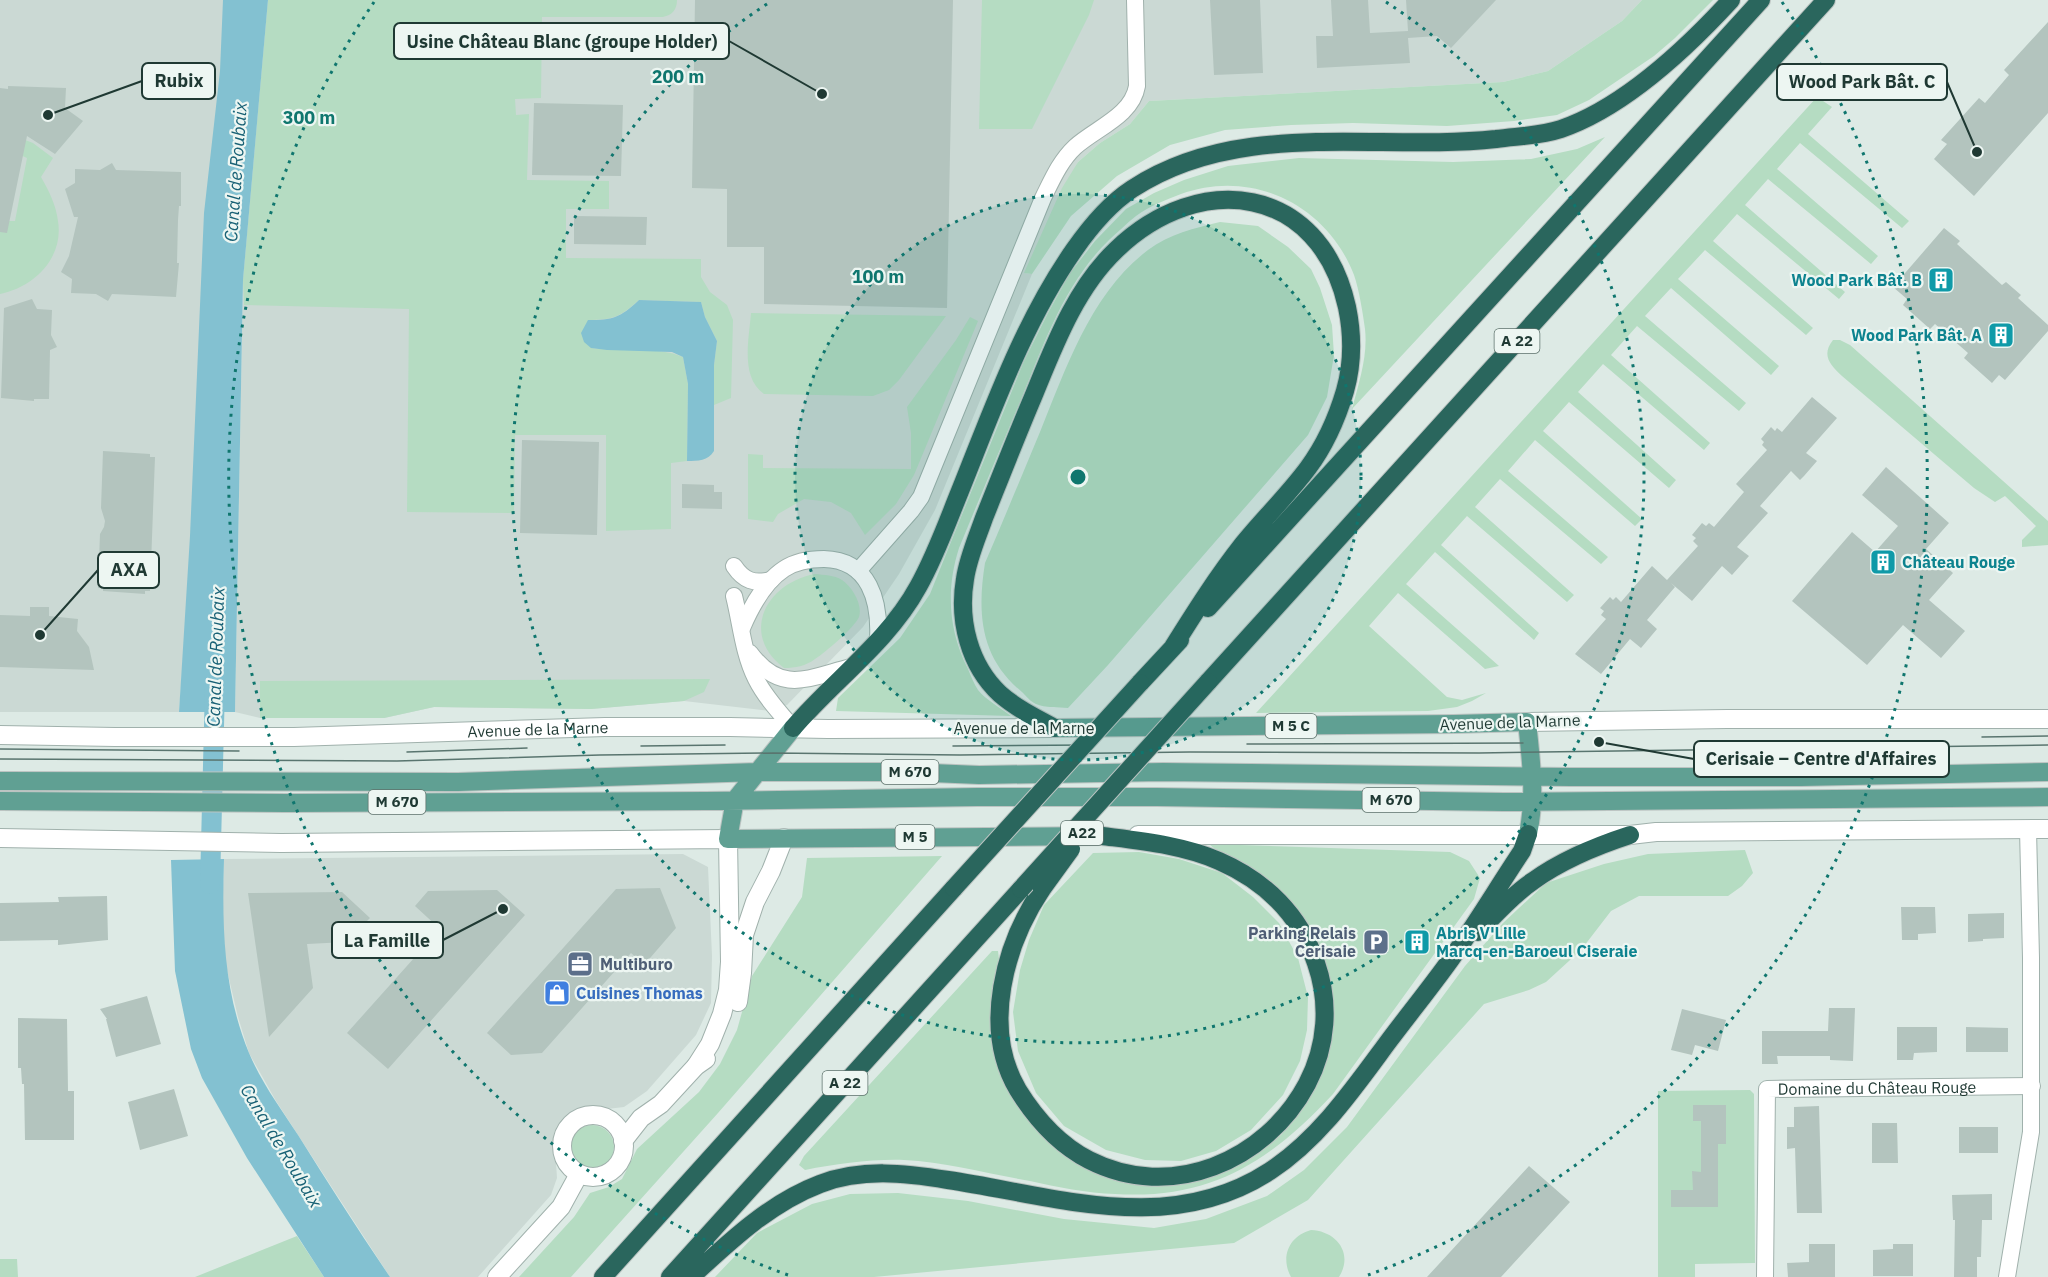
<svg xmlns="http://www.w3.org/2000/svg" width="2048" height="1277" font-family="'IBM Plex Sans',sans-serif">
	<style>
		.built { fill: #cbd9d4 }
		.green { fill: #b5dcc2 }
		.water { fill: #83c1d1 }
		.lines { fill: none; stroke-linecap: round; stroke-linejoin: round }
		.canal { stroke: #83c1d1; stroke-width: 20 }
		.building { fill: #b3c4be }
		.minor-casing { stroke: #a0b1ac; stroke-width: 18 }
		.tertiary-casing { stroke: #a0b1ac; stroke-width: 20 }
		.primary-casing { stroke: #bcc4c2; stroke-width: 20 }
		.motorway-casing { stroke: #bcc4c2; stroke-width: 20 }
		.minor { stroke: #fff; stroke-width: 16 }
		.tertiary { stroke: #fff; stroke-width: 18 }
		.primary { stroke: #60a093; stroke-width: 18 }
		.motorway { stroke: #2a665d; stroke-width: 18 }
		.tram { stroke: #59756f; stroke-width: 1.5 }
		.motorway-bridge-casing { stroke: #bcc4c2; stroke-width: 20; stroke-linecap: butt }
		.motorway-bridge { stroke: #2a665d; stroke-width: 18 }
		.ring { fill: none; stroke: #0f766e; stroke-width: 3; stroke-dasharray: 3 6 }
		.labels { text-anchor: middle; stroke-width: 4.5; stroke-linejoin: round; paint-order: stroke }
		.shield { fill: #edf6f2; stroke: #5d726c; stroke-width: 1.5 }
		.shield-label { font-size: 15px; font-weight: bold; fill: #1f3933 }
		.culture-label { font-size: 16px; font-weight: bold; fill: #0d838f; stroke: #edf6f2; text-anchor: end }
		.street-label { font-size: 16px; fill: #1f3933; stroke: #edf6f2 }
		.service-label { font-size: 16px; font-weight: bold; fill: #4e5e75; stroke: #edf6f2; text-anchor: end }
		.shop-label { font-size: 16px; font-weight: bold; fill: #366cbe; stroke: #edf6f2; text-anchor: start }
		.water-label { font-size: 18px; font-style: italic; fill: #186175; stroke: #edf6f2 }
		.centre { fill: #0f766e; stroke: #edf6f2; stroke-width: 3 }
		.ring-label { font-size: 18px; text-anchor: middle; font-weight: bold; fill: #0f766e; stroke: #edf6f2; stroke-width: 4.5; stroke-linejoin: round; paint-order: stroke }
		.leader { fill: none; stroke: #1f3933; stroke-width: 2 }
		.callout-dot { fill: #1f3933; stroke: #edf6f2; stroke-width: 2 }
		.callout { fill: #edf6f2; stroke: #1f3933; stroke-width: 2 }
		.callout-label { font-size: 18px; text-anchor: middle; font-weight: bold; fill: #1f3933 }
	</style>
	<rect width="100%" height="100%" fill="#ddeae5"/>
	<path class="built" d="M0,0H233L179,712H0Z
		M268,0H1642L1622,21L1548,71L1503,82L1149,101L1130,124L1100,143L1078,162L1025,273L1032,274L935,510L899,574L863,627L787,705L770,711L684,701L591,709L434,707L384,718H260L235,712L243,280Z
		M683,854L708,867L712,956L711,1003L696,1035L647,1091L624,1107L590,1111L573,1117L561,1128L555,1148L557,1178L551,1195L478,1277H390L276,1101L249,1053L238,1017L226,966L222,919L224,859Z"/>
	<path class="green" d="M268,0H677C677,10 672,15 663,17H542L541,98L515,99L516,115L529,114L527,180L609,181V209H566V258L701,259V277L710,292L727,305L733,320L731,398L714,405V365L717,341L705,317L701,302L639,300C620,317 613,320 588,320L592,348C620,352 658,346 683,357L688,384L687,461L671,463V529L606,531V435H515L514,513L407,512L409,309L244,305L243,280Z
		M982,0H1094L1089,15L1032,129H979Z
		M1642,0H1713L1675,38L1654,56L1589,100L1557,115L1514,121L1447,126L1353,123L1291,125L1225,130L1170,145L1117,176L1071,216L1032,274L1024,273L1062,188L1078,162L1100,143L1130,124L1149,101L1503,82L1548,71L1622,21Z
		M1817,97L1832,107L1808,134L1909,221L1902,228L1800,143L1777,169L1878,256L1871,264L1768,179L1745,205L1845,292L1839,299L1737,214L1713,241L1813,328L1806,335L1705,250L1678,279L1779,366L1771,375L1671,288L1645,316L1746,403L1739,411L1637,326L1611,355L1710,443L1704,450L1603,364L1578,392L1676,480L1669,488L1569,402L1543,431L1642,519L1635,526L1535,440L1508,471L1608,557L1601,564L1500,479L1475,507L1574,595L1567,602L1467,516L1441,545L1539,633L1534,640L1435,552L1406,584L1499,666L1485,669L1398,593L1369,626L1447,697L1462,700L1486,693L1472,701L1457,707L1428,711L1256,713Z
		M1605,137L1352,409C1359,382 1368,356 1365,329C1363,314 1359,289 1354,275C1327,205 1252,168 1181,194C1166,200 1149,206 1136,216C1127,223 1118,232 1109,240C1065,283 1045,341 1022,397C1001,447 980,497 959,548C946,589 948,630 968,669C971,676 974,684 978,690C986,700 1001,708 1011,716L836,711L838,698L900,638L930,594L1024,361L1048,313L1070,273L1095,241L1126,209L1154,193L1184,180L1228,166L1299,158L1453,162L1531,159L1577,149Z
		M20,138L33,143L53,158L41,177C49,191 56,205 58,221C64,258 34,287 0,294V221H15L27,158L16,153Z
		M1220,222L1258,226L1288,247L1311,269L1320,288L1332,325L1334,355L1327,397L1308,435L1108,665L1068,708C1059,707 1045,708 1036,704C1031,702 1026,696 1022,692C980,658 977,613 985,563C1004,519 1022,475 1040,432C1066,368 1091,293 1148,250C1169,234 1195,228 1220,222Z
		M751,313L946,316L899,380L889,390L873,396L764,394C740,377 749,339 751,313Z
		M970,317L978,321L914,475L896,504L865,535L851,513L831,502L804,499L778,514L773,522L748,519V454L763,455V468L911,469V433L907,407L956,340Z
		M1833,340H1840L1850,345L2048,521V545L2022,547V540L2036,526L2005,496L1995,502L1974,488L1842,376C1830,365 1821,355 1833,340Z
		M815,574C824,575 834,575 842,580C852,587 863,604 859,617C854,628 826,652 815,659C806,666 795,668 784,668C739,634 766,583 815,574Z
		M710,679L704,692L684,701L591,709L434,707L384,718H260V681Z
		M1209,844L1450,852L1469,861L1480,878L1474,899L1333,1094C1270,1162 1210,1200 1115,1194C1087,1193 1057,1187 1030,1181C988,1174 947,1162 904,1160C871,1159 837,1164 805,1170L799,1165L804,1156L992,951H998L999,959L996,973L1005,1082L1021,1112L1046,1139L1140,1182L1248,1157L1281,1135L1304,1105L1323,1068L1333,1033L1327,970L1274,887L1245,864L1216,850Z
		M1745,850L1753,873L1742,886L1728,896H1639L1611,911L1581,950L1546,982L1529,990L1484,1004L1308,1200L1234,1243L874,1277H715L757,1233L812,1204L850,1194L898,1193L968,1201L1064,1219L1154,1228L1206,1219L1267,1196L1304,1170L1347,1127L1465,966L1503,923L1546,883L1604,864L1648,854Z
		M1139,852L1179,859L1222,873L1253,897L1279,923L1298,958L1308,997L1307,1030L1300,1061L1283,1095L1251,1130L1216,1151L1181,1161L1145,1160L1106,1150L1064,1126L1036,1093L1018,1051L1013,1012L1020,970L1029,940L1044,905L1093,853Z
		M942,856L718,1113L571,1277H519L574,1217L590,1193L609,1187L622,1179L637,1149L699,1092L720,1064L737,1030L752,976L802,897L807,858Z
		M1750,1090L1754,1094L1755,1263L1695,1264V1277H1658V1091Z
		M570 1147a22 22 0 1 1 44 0a22 22 0 1 1-44 0Z
		M1311,1230C1336,1231 1354,1253 1339,1277H1291C1280,1257 1289,1236 1311,1230Z
		M297,1236L324,1277H195Z
		M0,1259H17L18,1277H0Z"/>
	<path class="water" d="M223,0H268L243,280L235,712H179L190,536L204,213L220,71Z
		M639,300L701,302L705,317L717,341L714,365V451C708,461 698,461 687,461L688,384L683,357L672,352L607,350L591,348L584,342L581,333L588,320C613,320 620,318 639,300Z
		M224,859C222,926 223,990 249,1053C261,1082 281,1109 298,1135C328,1183 358,1230 390,1277H324L247,1158L202,1078L191,1049L175,971L171,860Z"/>
	<g class="lines">
		<path class="canal" d="M210,884L215,686"/>
	</g>
	<path class="building" d="M695,0H953L947,308L764,304V247H727V189L692,188Z
		M1210,0H1260L1263,73L1214,75Z
		M1331,0H1368L1370,33L1408,31L1406,0H1496L1451,48L1437,36L1408,38L1410,63L1317,68L1316,36H1333Z
		M2048,22V113L1974,196L1934,159L1947,144L1941,140L1979,98L1985,103L2009,75L2004,70Z
		M8,86L66,88L65,108L83,121L55,154L27,136L7,233L0,232V88L8,89Z
		M534,103L623,105L621,176L532,175Z
		M112,163L116,170L181,172V206H179L178,220L177,263H179L176,297L112,294L108,301L96,294L71,293L72,279L61,272L69,256L78,217H74L65,189L75,183V169L100,170Z
		M574,216L647,217L646,245L574,244Z
		M1944,228L1960,241L1957,244L2002,285L2006,282L2021,295L2018,298L2048,325V331L2005,380L1999,375L1992,383L1964,358L1968,353L1935,324L1930,329L1903,305L1907,299L1893,287Z
		M32,299L37,309L52,310L51,335L57,347L50,350L49,399H34V401L1,398L4,308Z
		M1812,397L1837,418L1806,453L1817,461L1804,476L1800,480L1791,471L1760,506L1768,513L1737,547L1749,556L1732,575L1722,566L1692,601L1671,583L1675,587L1647,620L1657,629L1641,648L1630,639L1601,674L1575,654L1606,619L1601,615L1604,611L1600,608L1610,597L1613,600L1616,597L1621,602L1652,566L1667,580L1698,546L1693,541L1696,538L1692,535L1702,523L1706,526L1709,523L1714,527L1744,492L1736,484L1767,450L1762,445L1764,442L1761,439L1771,427L1775,431L1777,428L1782,432Z
		M522,440L599,442L597,535L520,533Z
		M103,451L150,454V457H155L150,591H145V594L103,591V588H98L100,534L104,527L105,521L101,508Z
		M1886,467L1949,523L1926,549L1953,573L1929,600L1965,631L1941,658L1903,625L1867,665L1792,601L1852,532L1875,552L1898,526L1862,495Z
		M682,484L714,485V492H722V509L682,508Z
		M30,607H49V616L78,619L77,631L89,647L94,670L0,667V615L30,616Z
		M660,888L676,928L644,965L631,953L542,1053L511,1055L487,1033L616,889Z
		M497,890L525,915L388,1069L347,1033L440,929L415,906L428,891Z
		M342,892L370,918L346,942L307,944L313,988L269,1037L248,893Z
		M107,896L108,940L58,945V940L0,941V903L59,902L58,897Z
		M1901,907H1935L1936,933L1918,934V940H1902Z
		M2004,913V938L1983,939V941L1968,942V914Z
		M147,996L161,1044L116,1057L106,1019H107L100,1009Z
		M1829,1008H1855L1853,1061L1830,1060V1056H1777L1778,1064H1762V1031H1828Z
		M1682,1009L1726,1020L1718,1051L1695,1045L1692,1055L1671,1050Z
		M18,1018L67,1019L68,1091H74V1140H25L24,1084H22L21,1068H18Z
		M1897,1027H1937V1052L1914,1053L1913,1060H1897Z
		M1966,1027L2008,1028V1052H1966Z
		M174,1089L188,1136L140,1150L128,1102Z
		M1693,1105H1726V1144H1718V1207H1671V1190H1693L1692,1171L1701,1172V1121H1693Z
		M1819,1106L1822,1213H1797L1795,1148L1787,1149V1127H1794V1107Z
		M1872,1123H1897L1898,1163H1872Z
		M1959,1127H1998V1153H1959Z
		M1529,1166L1570,1202L1501,1277H1427Z
		M1992,1194V1220H1982L1981,1257H1977V1277H1954L1955,1220H1953L1952,1195Z
		M1809,1244H1835V1277H1788L1787,1263L1809,1262Z
		M1893,1244H1913V1276H1873V1250L1893,1249Z"/>
	<g class="lines">
		<defs>
			<g id="minor">
				<path d="M734,566C744,581 754,584 771,580"/>
				<path d="M858,571L911,511L921,497L1043,198C1052,180 1060,161 1075,147C1096,128 1132,116 1137,86L1135,0"/>
				<path d="M734,596C741,624 743,653 756,679C765,697 780,713 793,728"/>
				<path d="M742,628C751,607 764,582 784,569C796,561 810,559 824,559C870,560 880,602 878,639"/>
				<path d="M750,653C781,695 808,678 851,667"/>
				<path id="s1" d="M1765,1277L1767,1089L2032,1086"/>
				<path d="M2007,1277L2031,1132V958L2028,829"/>
			</g>
			<g id="tertiary">
				<path d="M1527,722L1727,719H2048"/>
				<path id="s2" d="M0,735L115,737H294L605,727H730L828,729L1055,728"/>
				<path d="M1138,835H1630L1656,832L2048,829"/>
				<path d="M0,838L281,843L728,839L730,962L728,990L722,1014L710,1044L696,1066"/>
				<path d="M738,1002L742,973L744,935L755,902L771,871L784,838"/>
				<circle cx="593" cy="1146" r="31"/>
				<path d="M623,1141L641,1118L661,1104L696,1066L706,1059"/>
				<path d="M497,1277L561,1207L579,1174"/>
			</g>
			<path id="primary" d="M793,728L735,800L728,839L1102,836
				M1055,728L1454,724L1527,722C1531,760 1536,796 1528,834
				M0,781L458,782L757,772H908L979,775L1163,772L1571,777H1801L2048,772
				M0,801L286,803L706,801L977,797H1157L1504,802L2048,797"/>
			<path id="motorway" d="M1208,608L1761,0
				M1208,682L1826,0
				M1140,683L1180,640
				M793,728C833,681 888,642 918,587C935,557 947,523 960,491C993,409 1023,323 1074,250C1090,227 1109,204 1132,189C1240,118 1376,152 1496,139C1518,136 1540,136 1561,129C1625,107 1686,49 1731,0
				M1055,728C1036,718 1016,708 1000,694C969,665 958,620 965,579C968,558 977,538 984,518C1000,478 1016,437 1033,397C1054,346 1075,289 1116,250C1200,169 1320,185 1347,307C1353,336 1353,363 1345,391C1337,418 1325,445 1308,468C1288,495 1264,518 1243,544C1217,577 1195,612 1173,647
				M1042,889C1005,944 981,1028 1018,1090C1036,1119 1058,1144 1089,1160C1171,1202 1266,1161 1307,1084C1327,1046 1330,1003 1316,963C1300,915 1265,881 1219,861C1183,845 1141,841 1102,836
				M1478,932C1495,915 1512,895 1533,881C1562,860 1596,846 1630,835
				M603,1277L954,888
				M670,1277L1021,889
				M691,1277C730,1241 770,1203 820,1184C862,1168 905,1173 948,1180C1056,1196 1169,1237 1270,1171C1319,1139 1354,1088 1388,1042C1409,1014 1431,987 1451,959C1476,924 1498,887 1522,851L1528,834"/>
		</defs>
		<use href="#minor" class="minor-casing"/>
		<use href="#tertiary" class="tertiary-casing"/>
		<use href="#primary" class="primary-casing"/>
		<use href="#motorway" class="motorway-casing"/>
		<use href="#minor" class="minor"/>
		<use href="#tertiary" class="tertiary"/>
		<use href="#primary" class="primary"/>
		<use href="#motorway" class="motorway"/>
		<path class="tram" d="M1982,737L2048,736
			M1247,744L1523,743
			M641,746L725,745
			M953,746L1088,745
			M0,749L239,751
			M407,752L527,748
			M0,759L397,761L600,755L773,753L960,755L1190,752L1479,753L2048,745"/>
		<defs>
			<path id="motorway-bridge" d="M954,888L1140,683
				M1021,889L1208,682
				M1042,889L1071,849"/>
		</defs>
		<use href="#motorway-bridge" class="motorway-bridge-casing"/>
		<use href="#motorway-bridge" class="motorway-bridge"/>
	</g>
	<circle cx="1078" cy="477" r="283" fill="#0f766e" fill-opacity=".12"/>
	<g class="ring">
		<circle cx="1078" cy="477" r="283"/>
		<path d="M1386 2A566 566 0 1 1 770 2"/>
		<path d="M788 1275A849 849 0 0 1 374 2M1782 2A849 849 0 0 1 1368 1275"/>
	</g>
	<defs>
		<symbol id="building-square" viewBox="-11 -11 22 22"><rect x="-9" y="-9" width="18" height="18" rx="4" fill="#0f9aa8" stroke="#edf6f2"/><path d="M-4-6H4V6H1V3H-1V6H-4ZM-2.5-4.3h1.7v1.8h-1.7ZM.8-4.3h1.7v1.8H.8ZM-2.5-1h1.7V.8h-1.7ZM.8-1h1.7V.8H.8Z" fill="#fff"/></symbol>
		<symbol id="parking-square" viewBox="-11 -11 22 22"><rect x="-9" y="-9" width="18" height="18" rx="4" fill="#5c6f8a" stroke="#edf6f2"/><path d="M-3.5-5.5H1a3.5 3.5 0 0 1 0 7H-1V5.5H-3.5ZM-1-3.4V-.6H.8a1.4 1.4 0 0 0 0-2.8Z" fill="#fff"/></symbol>
		<symbol id="office-square" viewBox="-11 -11 22 22"><rect x="-9" y="-9" width="18" height="18" rx="4" fill="#5c6f8a" stroke="#edf6f2"/><path d="M-6-3h4V-5.5h4V-3h4V5H-6ZM-1-4.5V-3h2v-1.5ZM-6 0V1H6V0Z" fill="#fff"/></symbol>
		<symbol id="shop-square" viewBox="-11 -11 22 22"><rect x="-9" y="-9" width="18" height="18" rx="4" fill="#3f7fe0" stroke="#edf6f2"/><path d="M-5-2.5h2.3a2.7 3.5 0 0 1 5.4 0H5L5.5 6h-11ZM-1.5-2.5h3a1.5 2.3 0 0 0-3 0Z" fill="#fff"/></symbol>
	</defs>
	<g fill-rule="evenodd">
		<use href="#building-square" x="1926" y="265" width="30" height="30"/>
		<use href="#building-square" x="1986" y="320" width="30" height="30"/>
		<use href="#building-square" x="1868" y="547" width="30" height="30"/>
		<use href="#parking-square" x="1361" y="927" width="30" height="30"/>
		<use href="#building-square" x="1402" y="927" width="30" height="30"/>
		<use href="#office-square" x="565" y="949" width="30" height="30"/>
		<use href="#shop-square" x="542" y="978" width="30" height="30"/>
	</g>
	<g class="labels">
		<g class="shield">
			<rect x="1494.5" y="329" width="45" height="24" rx="4.5"/>
			<rect x="1265.5" y="714" width="51" height="24" rx="4.5"/>
			<rect x="881.5" y="760" width="57" height="24" rx="4.5"/>
			<rect x="1362.5" y="788" width="57" height="24" rx="4.5"/>
			<rect x="368.5" y="790" width="57" height="24" rx="4.5"/>
			<rect x="1061" y="821" width="42" height="24" rx="4.5"/>
			<rect x="895.5" y="825" width="39" height="24" rx="4.5"/>
			<rect x="822.5" y="1071" width="45" height="24" rx="4.5"/>
		</g>
		<g class="shield-label">
			<text x="1517" y="346">A 22</text>
			<text x="1291" y="731">M 5 C</text>
			<text x="910" y="777">M 670</text>
			<text x="1391" y="805">M 670</text>
			<text x="397" y="807">M 670</text>
			<text x="1082" y="838">A22</text>
			<text x="915" y="842">M 5</text>
			<text x="845" y="1088">A 22</text>
		</g>
		<g class="culture-label">
			<text x="1922" y="286">Wood Park Bât. B</text>
			<text x="1982" y="341">Wood Park Bât. A</text>
			<text x="1902" y="568" text-anchor="start">Château Rouge</text>
			<text x="1436" y="939" text-anchor="start">Abris V'Lille<tspan x="1436" dy="18">Marcq-en-Baroeul Ciseraie</tspan></text>
		</g>
		<g class="street-label">
			<text transform="translate(1510 722) rotate(-2)" y="6">Avenue de la Marne</text>
			<text x="1024" y="734">Avenue de la Marne</text>
			<text dy="6" stroke="none"><textPath href="#s2" startOffset="538">Avenue de la Marne</textPath></text>
			<text dy="6" stroke="none"><textPath href="#s1" startOffset="298">Domaine du Château Rouge</textPath></text>
		</g>
		<g class="service-label">
			<text x="1356" y="939">Parking Relais<tspan x="1356" dy="18">Cerisaie</tspan></text>
			<text x="600" y="970" text-anchor="start">Multiburo</text>
		</g>
		<g class="shop-label">
			<text x="576" y="999">Cuisines Thomas</text>
		</g>
		<g class="water-label">
			<text transform="translate(236 172) rotate(-86)" y="6">Canal de Roubaix</text>
			<text transform="translate(216 657) rotate(-88)" y="6">Canal de Roubaix</text>
			<text transform="translate(281 1146) rotate(59)" y="6">Canal de Roubaix</text>
		</g>
	</g>
	<circle cx="1078" cy="477" r="9" class="centre"/>
	<g class="ring-label">
		<text x="678" y="83">200 m</text>
		<text x="309" y="124">300 m</text>
		<text x="878" y="283">100 m</text>
	</g>
	<path class="leader" d="M822 94L729 41M48 115L142 81M1977 152L1947 82M40 635L98 570M1599 742L1694 759M503 909L443 940"/>
	<g class="callout-dot">
		<circle cx="822" cy="94" r="6"/>
		<circle cx="48" cy="115" r="6"/>
		<circle cx="1977" cy="152" r="6"/>
		<circle cx="40" cy="635" r="6"/>
		<circle cx="1599" cy="742" r="6"/>
		<circle cx="503" cy="909" r="6"/>
	</g>
	<g class="callout">
		<rect x="394" y="23" width="335" height="36" rx="6"/>
		<rect x="142" y="63" width="73" height="36" rx="6"/>
		<rect x="1777" y="64" width="170" height="36" rx="6"/>
		<rect x="98" y="552" width="61" height="36" rx="6"/>
		<rect x="1694" y="741" width="255" height="36" rx="6"/>
		<rect x="332" y="922" width="111" height="36" rx="6"/>
	</g>
	<g class="callout-label">
		<text x="562" y="48">Usine Château Blanc (groupe Holder)</text>
		<text x="179" y="87">Rubix</text>
		<text x="1862" y="88">Wood Park Bât. C</text>
		<text x="129" y="576">AXA</text>
		<text x="1821" y="765">Cerisaie – Centre d'Affaires</text>
		<text x="387" y="947">La Famille</text>
	</g>
</svg>
